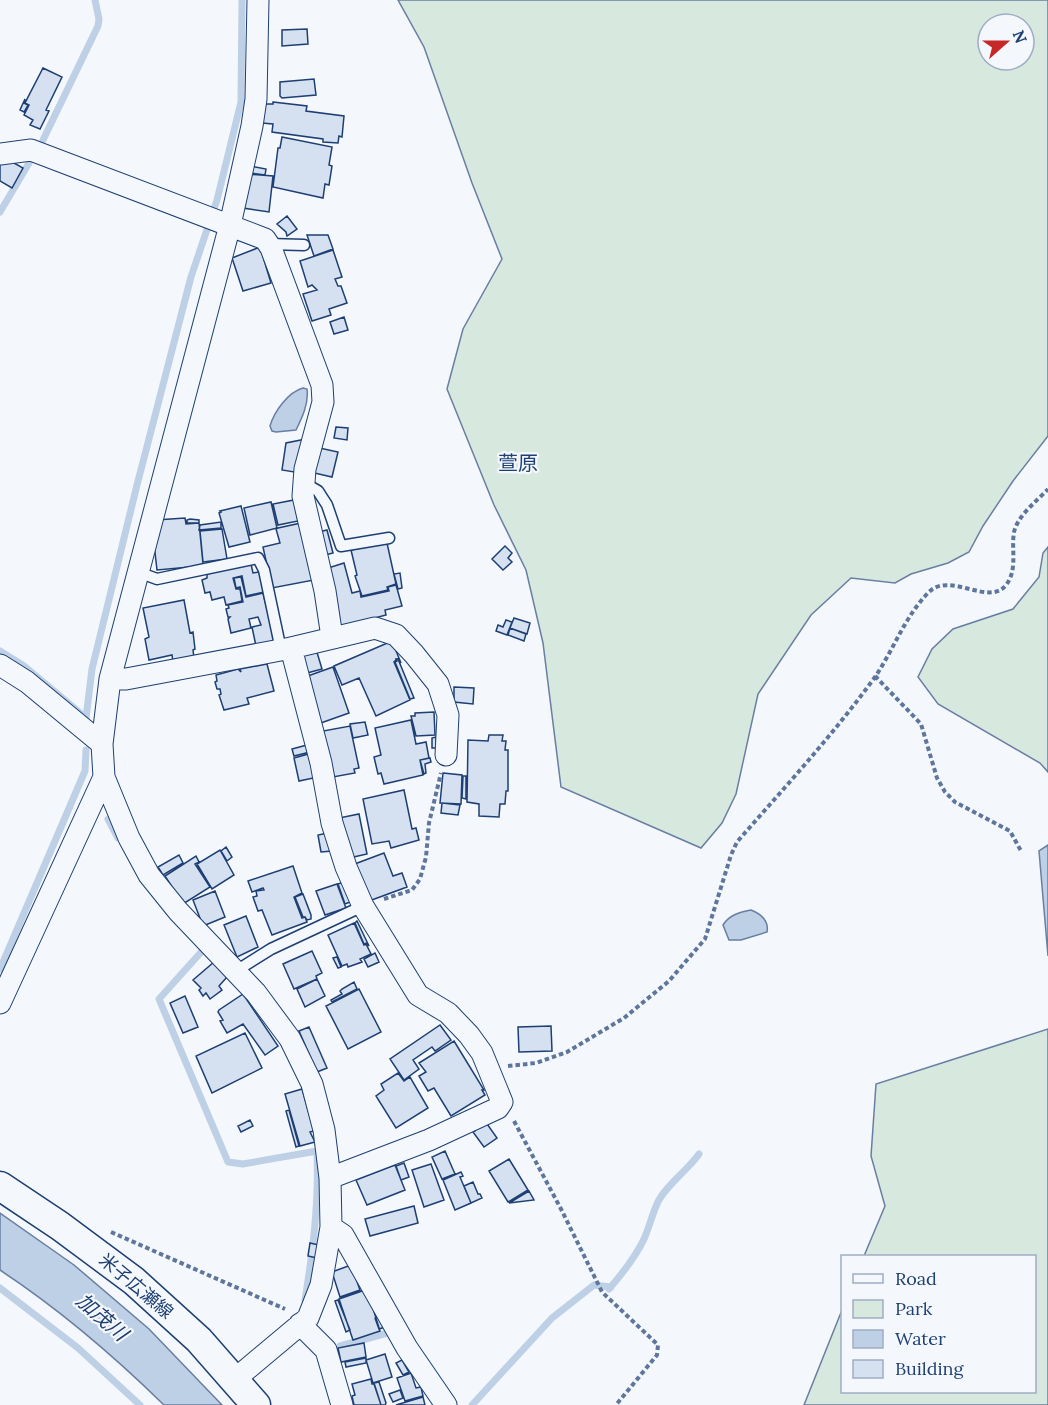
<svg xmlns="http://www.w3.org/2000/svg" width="1048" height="1405" font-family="Lora,'Noto Sans JP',serif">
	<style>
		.green { fill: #d7e8df; stroke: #687fa3; stroke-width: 1.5; fill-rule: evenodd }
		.water { fill: #bed0e5; stroke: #687fa3; stroke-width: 1.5 }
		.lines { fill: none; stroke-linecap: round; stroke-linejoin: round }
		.stream { stroke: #bed0e5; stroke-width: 7 }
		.building { fill: #d5e0f0; stroke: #1d3f73; stroke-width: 1.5 }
		.lane-casing { stroke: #1d3f73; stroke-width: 13 }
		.street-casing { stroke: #1d3f73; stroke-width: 23 }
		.secondary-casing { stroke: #1d3f73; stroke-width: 31 }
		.path { stroke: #5e769c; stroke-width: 4; stroke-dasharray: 4.5 3; stroke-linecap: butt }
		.lane { stroke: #f4f7fb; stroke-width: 10 }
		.street { stroke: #f4f7fb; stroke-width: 21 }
		.secondary { stroke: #f4f7fb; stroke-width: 28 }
		.labels { text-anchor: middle; stroke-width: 4.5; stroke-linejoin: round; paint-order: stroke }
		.street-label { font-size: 18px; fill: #1d3f73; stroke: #f4f7fb }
		.neighbourhood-label { font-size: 20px; fill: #1d3f73; stroke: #f4f7fb }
		.water-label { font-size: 20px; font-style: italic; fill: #1d3f73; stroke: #f4f7fb }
	</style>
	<rect width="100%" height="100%" fill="#f4f7fb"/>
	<path class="green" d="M398,0H1048V436L1013,481L983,526L969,552L948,563L911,574L895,583L851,578L811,615L758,694L736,794L722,823L701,848L561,787L543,643L526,570L494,505L447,389L463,329L502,259L472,183L424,47ZM988,24H1024V60H988Z
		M1048,547V772L1040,763L938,704L918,677L932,649L953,629L1013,609L1039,577L1043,553Z
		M1048,1029V1405H804L842,1310V1392H1034V1256H864L885,1206L871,1156L876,1084Z"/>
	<path class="water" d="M303,388L307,389C309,403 302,418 296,430L276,432L272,431L270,426C274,412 288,392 303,388Z
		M1048,845V956L1039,851Z
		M751,910C761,914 769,921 767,932L741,940H729L723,925C729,915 740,912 751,910Z
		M0,1213L74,1265L149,1329L222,1405H164C113,1355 59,1309 0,1270Z"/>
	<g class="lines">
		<path class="stream" d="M43,140L98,26L99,19L95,0
			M0,212L29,163
			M0,651L24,666L86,718L92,669L137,485L191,277L217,200L241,102L242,0
			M108,819L118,838
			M203,950L159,999L228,1162L243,1164L317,1151
			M0,969L85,771L86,750
			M0,1288L78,1348L140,1405
			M609,1289C622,1274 635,1258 644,1239C649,1228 652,1215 657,1204C664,1187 688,1170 699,1154
			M305,1300C313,1250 319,1203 317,1153
			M340,1346L391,1332L393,1336
			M472,1405L552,1318L594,1285L611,1287"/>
	</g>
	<path class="building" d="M307,29L308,44L282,46V30Z
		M43,68L62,77L46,110L49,111L40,129L30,125L33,120L24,115L29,105L25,103Z
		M314,79L316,95L282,98L280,96V82Z
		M25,99L24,103L28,105L24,112L20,110Z
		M273,102L307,106L306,111L344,116L342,137L339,136L338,143L323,142V139L272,132L273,124L262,123L264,104H273Z
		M282,137L332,147L329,165L332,166L329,185L325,184L323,198L273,187L278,148H280Z
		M5,158L23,168L12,188L0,181V165Z
		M250,166L266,169L265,175L250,173Z
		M247,174L273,176L269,212L243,208Z
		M287,216L297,229L287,236L286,232L277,224Z
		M307,235H328L333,249L314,256Z
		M260,247L271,283L243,291L232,258Z
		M333,250L342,277L335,279L338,286H341L347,303L329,309L331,315L312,321L303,294L317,290L312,285L308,287L300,261Z
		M344,317L348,330L334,334L330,322Z
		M336,427L348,428L347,440L334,438Z
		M306,439L300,473L282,470L286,443Z
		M315,447L338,452L332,477L310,472Z
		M294,500L298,521L278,525L273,504Z
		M271,502L277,528L250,535L244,508Z
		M241,506L250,542L229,547L219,513L221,512L220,511Z
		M185,518L186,524L199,523L203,564L190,567L157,570L153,535L156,520Z
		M190,519L199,520V523H187V520Z
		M221,522V528L199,530L200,525Z
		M301,523L314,580L272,588L263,547L280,543L276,529L278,528Z
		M222,529L227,559L203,562L200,531Z
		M327,530L333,553L321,556L315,533Z
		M387,543L396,584L387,587L388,590L362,596L355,576L357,575L351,550Z
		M505,546L512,553L508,558L512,562L503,570L492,559Z
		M344,563L352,593L360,591L361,597L389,591L388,587L396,585L402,606L385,610L386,615L337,628L325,569Z
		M251,564L253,573L259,572L264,592L246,596L242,576L233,578L236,589H240L242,601L226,605L224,597L212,600L210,592L205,593L202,580L207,578V574Z
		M400,573L402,588L398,589L394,574Z
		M241,577L246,597L263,593L275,642L256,646L252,627L261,625L258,617L249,619L251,628L231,633L228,619L230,617H228L226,609L229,608L228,605L243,602L240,587L236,588L234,578Z
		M184,600L190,633L193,632L195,649L193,650L194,658L173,662L172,655L149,660L145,639L149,637L143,608Z
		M514,618L530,623L527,634L510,628Z
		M506,620L512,622L507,635L496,631L498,625L503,627Z
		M510,628L526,634L524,641L508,635Z
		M392,641L401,663L398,658L394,662L410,700L376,716L359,678L342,685L334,666Z
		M316,649L322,669L307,673L301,653Z
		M396,659H398L414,698L410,699L395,662L397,661Z
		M267,664L274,691L247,698L249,704L224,710L219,695L221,694L220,689H217L215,682L217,681L216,675L238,669L241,672L240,669Z
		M333,667L349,713L318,724L305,677Z
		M454,687L474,688L473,704L454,702Z
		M434,712L435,735L416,736L411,716H415V713Z
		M411,720L416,744L426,742L429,758L420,760L423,775L384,784L381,773L378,774L374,757L381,755L375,728Z
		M365,722L368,735L353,738L350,724Z
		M350,726L359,768L354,769L355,773L333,777L323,731Z
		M489,735H503L502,741H506L505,750H508V791H506L505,804H500L499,817L479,816V804L467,802L468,740L488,741Z
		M436,737V748H432V738Z
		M307,745L310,752L294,756L292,749Z
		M312,753L318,777L299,781L294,758Z
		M430,758L431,762L425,764L426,773L424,774L420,760Z
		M443,773L462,775L461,804L440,803Z
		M463,776H466V799L462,798Z
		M404,790L412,829L416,828L419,840L391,848L389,841L372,844L363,799Z
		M442,803L460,805L458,815L441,813Z
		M359,814L367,854L349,858L339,818Z
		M328,833L332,851L321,852L318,835Z
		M226,847L232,857L227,861L221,851Z
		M220,850L234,875L212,889L197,864Z
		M384,853L393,876L402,873L407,887L369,901L352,865Z
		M179,855L183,863L163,875L158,867Z
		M196,856L199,862L195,864L210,887L183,904L165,876Z
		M293,866L302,893L294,897L302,918L305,917L307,922L272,935L262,910L258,911L253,897L257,896L256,891L264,890L263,888L252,892L248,881Z
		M344,882L350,902L345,904L338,884Z
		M337,884L346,908L325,915L316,891Z
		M215,891L225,917L203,926L193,900Z
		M303,894L311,915V919L307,920L305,917H303L295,897Z
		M246,916L258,947L237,957L224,925Z
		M357,921L369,946L367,943L364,944L355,923Z
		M354,923L364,945L366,944L371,954L360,959L362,962L348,967L347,964L342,966L328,935Z
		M312,951L322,973L316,976L317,979L294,989L283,964Z
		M375,953L379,962L368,967L364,959Z
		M337,957L341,967L338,968L333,958Z
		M214,962L227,977L219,986L222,990L210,999L206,993L203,996L199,990L201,988L193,980Z
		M317,979L325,996L305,1007L297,989Z
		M354,982L357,989L332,1002L331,1000L342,994L340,991L342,989Z
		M359,989L381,1032L348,1049L326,1006Z
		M243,994L278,1046L265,1055L243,1024L227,1033L220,1021L223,1020L218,1012L219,1010Z
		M185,996L198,1027L183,1033L170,1003Z
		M440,1025L451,1040L435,1051L432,1047L413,1060L419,1069L404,1080L390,1059Z
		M551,1026L552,1051L519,1052L518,1027Z
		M309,1027L327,1068L317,1072L299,1031Z
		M245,1033L262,1068L212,1093L196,1056Z
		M454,1041L484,1090H482L485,1095L451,1116L434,1088L428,1091L419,1076L426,1072L419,1063Z
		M398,1073L404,1081L410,1077L428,1108L396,1128L376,1096L384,1090L381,1084Z
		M302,1089L314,1131L310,1132L315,1142L300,1146L285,1094Z
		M289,1110L299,1146L296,1147L286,1111Z
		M250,1120L253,1126L241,1132L238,1126Z
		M485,1121L497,1138L484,1147L473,1132L475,1131L474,1129Z
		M445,1151L455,1174L442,1179L432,1157Z
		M509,1159L528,1190L508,1202L489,1171Z
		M404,1163L409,1177L401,1180L396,1166Z
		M431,1164L444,1200L424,1207L412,1170Z
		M395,1165L405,1190L367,1205L356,1180Z
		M461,1172L463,1176L460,1177L471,1203L455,1210L443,1180Z
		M473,1182L478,1194H480L482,1198L471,1203L464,1186Z
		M529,1191L534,1200L509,1203Z
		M414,1206L418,1223L370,1236L365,1219Z
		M310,1243L319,1245L317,1258L308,1256Z
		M351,1265L360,1290L340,1297L332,1272Z
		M365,1290L371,1302L380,1331L353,1340L339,1299Z
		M338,1300L350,1330L346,1332L335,1301Z
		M381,1315L385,1327L379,1329L375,1318Z
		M364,1343L366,1357L341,1362L338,1348Z
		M385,1354L392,1377L373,1383L366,1360Z
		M366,1358V1363L346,1367L345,1362Z
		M402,1360L409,1372L403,1375L396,1363Z
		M411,1373L416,1388L421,1387L423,1396L405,1401L397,1378Z
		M371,1379L372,1384H374L381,1405H354L352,1396L355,1395L352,1384Z
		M379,1382L386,1403L385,1405H381L374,1383Z
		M400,1390L403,1398L393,1402L389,1394Z
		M423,1397L425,1405H396Z"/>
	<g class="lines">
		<defs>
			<path id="lane" d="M268,244L304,245
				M304,483L318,491L327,505L341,546L389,538
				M138,572L157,579L258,558L264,570L281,650
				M236,971L271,949L363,906"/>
			<path id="street" d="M0,154L31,150L265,239L271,248L322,385L323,402L305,469L303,496L325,591L332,637
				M291,648L321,763L332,823L346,867L363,906L418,995L448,1013L469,1035L482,1053L502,1102L498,1108L429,1140L330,1178
				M0,665L27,682L102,744
				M110,679H126L291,648L375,628L396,635L414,654L438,684L448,715L446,755
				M0,1003L104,777
				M331,1227L343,1235L407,1348L446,1405
				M300,1324L326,1350L342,1405
				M234,1380L308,1318L321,1285L331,1227L330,1178L324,1130L312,1084L290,1039L256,993L178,911L149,875L129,838L104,777L102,744L110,679L230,225L252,126L256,99L258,0"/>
			<path id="secondary" d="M0,1186L60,1226L134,1281L199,1340L256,1405"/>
		</defs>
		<use href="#lane" class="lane-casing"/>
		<use href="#street" class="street-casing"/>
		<use href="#secondary" class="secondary-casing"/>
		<path class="path" d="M875,676L921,724L937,778L945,792L955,802L1010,831L1021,851
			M384,899L412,890L420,879L426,857L429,823L441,773
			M508,1066L536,1063L567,1052L624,1018L669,981L705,939L731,855L737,842C784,788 833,735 875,677C894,649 905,616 929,592C950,571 989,607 1006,585C1018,570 1011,549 1014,532C1018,515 1037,501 1048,489
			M514,1121L561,1209L602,1292L658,1345L657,1355L616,1405
			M111,1232L285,1309"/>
		<use href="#lane" class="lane"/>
		<use href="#street" class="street"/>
		<use href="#secondary" class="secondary"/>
	</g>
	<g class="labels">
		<g class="street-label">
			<text transform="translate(136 1286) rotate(40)" y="6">米子広瀬線</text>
		</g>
		<g class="neighbourhood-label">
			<text x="518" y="470">萱原</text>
		</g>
		<g class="water-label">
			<text transform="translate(102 1317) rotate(41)" y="7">加茂川</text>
		</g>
	</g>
	<rect x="841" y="1255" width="195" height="138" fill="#f4f7fb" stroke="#9eadc5" stroke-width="1.5"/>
	<rect x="853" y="1274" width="30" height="9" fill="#f4f7fb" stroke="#9eadc5" stroke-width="1.5"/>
	<text x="895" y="1285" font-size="18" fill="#1d3f73">Road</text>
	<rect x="853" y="1300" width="30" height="18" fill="#d7e8df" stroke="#9eadc5" stroke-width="1.5"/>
	<text x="895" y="1315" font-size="18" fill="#1d3f73">Park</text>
	<rect x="853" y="1330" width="30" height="18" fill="#bed0e5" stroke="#9eadc5" stroke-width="1.5"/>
	<text x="895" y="1345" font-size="18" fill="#1d3f73">Water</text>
	<rect x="853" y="1360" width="30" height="18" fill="#d5e0f0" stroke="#9eadc5" stroke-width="1.5"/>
	<text x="895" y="1375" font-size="18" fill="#1d3f73">Building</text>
	<g transform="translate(1006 42) rotate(69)"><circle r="28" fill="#f4f7fb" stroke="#9eadc5" stroke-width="1.5"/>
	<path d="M0-4.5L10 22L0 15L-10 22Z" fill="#c62828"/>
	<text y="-9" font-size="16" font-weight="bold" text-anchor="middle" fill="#1d3f73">N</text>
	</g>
</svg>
